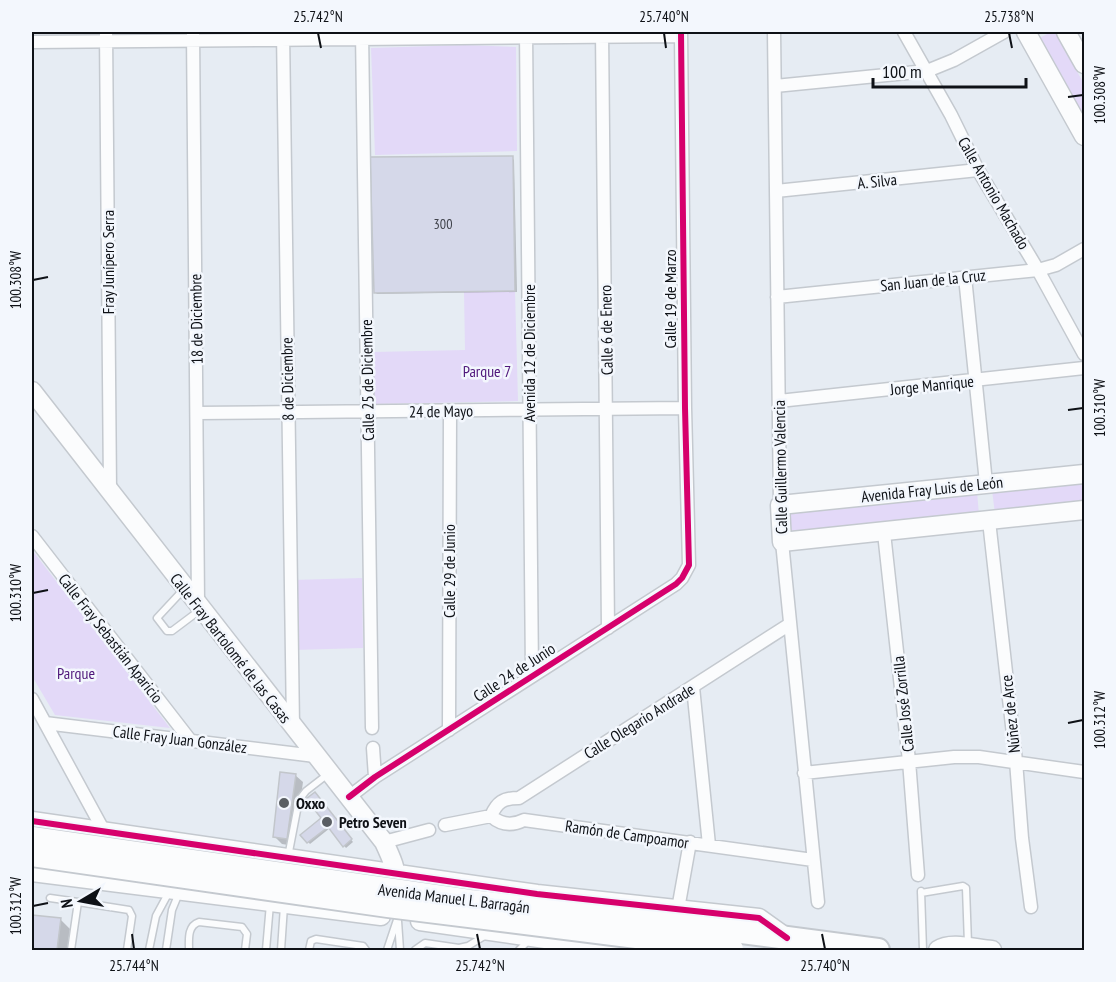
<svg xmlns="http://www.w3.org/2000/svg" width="1116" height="982" font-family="'PT Sans Narrow',sans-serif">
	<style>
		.green { fill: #e3d9f8 }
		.shadow { fill: #0003 }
		.building { fill: #d5d8e9; stroke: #c2c6cb; stroke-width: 1.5 }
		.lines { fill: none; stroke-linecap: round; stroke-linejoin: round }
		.lane-casing { stroke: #c4c9cf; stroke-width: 9 }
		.street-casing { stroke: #c4c9cf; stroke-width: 15 }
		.secondary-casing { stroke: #c4c9cf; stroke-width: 21 }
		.highway-casing { stroke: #c4c9cf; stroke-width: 26 }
		.lane { stroke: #fbfcfd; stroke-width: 6 }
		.street { stroke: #fbfcfd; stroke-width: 12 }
		.secondary { stroke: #fbfcfd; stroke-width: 18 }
		.highway { stroke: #fbfcfd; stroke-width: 22 }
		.highway-bridge-casing { stroke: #c4c9cf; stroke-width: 26; stroke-linecap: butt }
		.highway-bridge { stroke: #fbfcfd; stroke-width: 22 }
		.cycleway-casing { stroke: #f3f7fd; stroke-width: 10 }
		.cycleway { stroke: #d6006c; stroke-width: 6 }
		.ticks { fill: none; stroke: #0e1116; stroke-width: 2 }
		.poi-dot { fill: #5a5e63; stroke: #f3f7fd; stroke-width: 2 }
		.labels { text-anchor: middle; stroke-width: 5; stroke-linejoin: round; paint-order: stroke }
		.number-label { font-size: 14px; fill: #40434b }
		.street-label { font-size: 16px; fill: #0e1116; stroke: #f3f7fd }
		.park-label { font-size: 16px; fill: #4f177b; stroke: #f3f7fd }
		.poi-label { font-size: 16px; font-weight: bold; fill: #0e1116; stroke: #f3f7fd; text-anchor: start }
		.neatline { fill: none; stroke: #0e1116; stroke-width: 2 }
		.ticks-label { font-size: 15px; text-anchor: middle; fill: #0e1116 }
	</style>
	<rect width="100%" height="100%" fill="#e6ecf3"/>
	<path class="green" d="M1051,32H1055L1084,84V130L1034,41Z
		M465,45L516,47L517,151L375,155L371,48Z
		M515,291L518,401L374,404L373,352L465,350L464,292Z
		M1084,480V504L995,514L992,490Z
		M977,491L979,515L789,535L787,509Z
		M32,550L170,728L55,715L32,676Z
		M362,578L363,648L294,650L292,580Z"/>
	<path class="shadow" d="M512,158L514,160L517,292L377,294L375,292Z
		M295,775L303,782L294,846L282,844L275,837Z
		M315,794L353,842L346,848L330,828L310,844L302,835L323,818Z
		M32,917L60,919L70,929L67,950H32Z"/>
	<path class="building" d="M513,156L515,291L374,293L370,157Z
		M280,772L296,774L287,839L273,837Z
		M315,792L352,839L343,847L328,827L307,843L300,835L321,818L306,799Z
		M32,915L61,918L57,950H32Z"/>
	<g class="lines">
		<defs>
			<path id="lane" d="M184,589L157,618L167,631H172L200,610
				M288,857L299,800L306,791L328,774
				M921,891L923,950
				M921,893L963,886L966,888L968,944
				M50,898L78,902
				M398,921L400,950
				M71,950L78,902L129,910L132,916L127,950
				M149,950L156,916L169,892
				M166,950L172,910L179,893
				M189,950C189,940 187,926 199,922L242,927L247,934L245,950
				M266,950L270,904
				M281,950L284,906
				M309,950L311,941L316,939L363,946L366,950
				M387,950L398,917
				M415,950L425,943L459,948L468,946L486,935
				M519,950L529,940"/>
			<path id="street" d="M106,32L110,490
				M193,32L198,603
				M283,32L293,726
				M362,32L372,728
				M526,32L532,675
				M602,32L608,628
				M774,32L780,505
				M904,32L951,115L978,170L1038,270L1084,354
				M32,42L681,36
				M775,86L927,71L954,60L1004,32
				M776,191L978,170
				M965,277L986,483
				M777,297L1038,270L1056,265L1084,249
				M779,401L1084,368
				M197,413L685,408
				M989,521L1016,761L1022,838L1031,907
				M884,533L909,761L918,875
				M32,536L190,740
				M782,542L818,902
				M693,687L709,845
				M32,699L105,833
				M45,723L315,756
				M449,730L450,412
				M373,748L375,777
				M804,773L954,757H979L1084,772
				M349,797L375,777L676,584L682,578L689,565L685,408L681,32
				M491,816C497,802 503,798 519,798L790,624
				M445,825L491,816C501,825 512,826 524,820L813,860
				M384,842L429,830
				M678,909L690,842"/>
			<path id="secondary" d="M1026,32L1084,136
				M1066,32L1084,64
				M32,391L384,842C391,857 397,870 397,886
				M1084,474L780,505L782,542L1084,510
				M32,821L537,894L759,918L787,938
				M32,872L381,916
				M420,921L621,950
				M938,950C951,941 976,949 992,950"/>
			<path id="highway" d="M734,931L878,950"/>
		</defs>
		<use href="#lane" class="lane-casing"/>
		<use href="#street" class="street-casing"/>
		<use href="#secondary" class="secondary-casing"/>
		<use href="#highway" class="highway-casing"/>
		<use href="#lane" class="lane"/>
		<use href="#street" class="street"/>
		<use href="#secondary" class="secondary"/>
		<use href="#highway" class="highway"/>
		<defs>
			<path id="highway-bridge" d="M32,838L470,901L734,931
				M32,855L388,906L732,949"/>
		</defs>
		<use href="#highway-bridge" class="highway-bridge-casing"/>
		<use href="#highway-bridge" class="highway-bridge"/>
		<defs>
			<path id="cycleway" d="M349,797L375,777L676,584L682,578L689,565L685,408L681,32
				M32,821L537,894L759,918L787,938"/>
		</defs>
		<use href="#cycleway" class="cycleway-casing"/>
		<use href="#cycleway" class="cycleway"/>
	</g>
	<path class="ticks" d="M318,33L321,48M664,33L666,48M1009,33L1012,48M1068,97L1083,95M33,280L48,277M1068,410L1083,408M33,593L48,590M1068,723L1083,720M33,906L48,903M132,934L134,949M477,934L480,949M822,934L825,949"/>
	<g class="poi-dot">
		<circle cx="284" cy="803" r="6"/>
		<circle cx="327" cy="822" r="6"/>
	</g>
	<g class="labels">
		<g class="number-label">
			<text x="443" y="229">300</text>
		</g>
		<g class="street-label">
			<text transform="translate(877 181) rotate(-6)" y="6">A. Silva</text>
			<text transform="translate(994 193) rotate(60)" y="6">Calle Antonio Machado</text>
			<text transform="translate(108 262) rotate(-90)" y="6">Fray Junípero Serra</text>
			<text transform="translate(933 280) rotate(-6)" y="6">San Juan de la Cruz</text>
			<text transform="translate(670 299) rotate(-90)" y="6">Calle 19 de Marzo</text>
			<text transform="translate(196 319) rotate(-91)" y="6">18 de Diciembre</text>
			<text transform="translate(606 330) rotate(-91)" y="6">Calle 6 de Enero</text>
			<text transform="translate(529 353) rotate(-90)" y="6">Avenida 12 de Diciembre</text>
			<text transform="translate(287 379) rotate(-91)" y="6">8 de Diciembre</text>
			<text transform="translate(367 380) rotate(-91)" y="6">Calle 25 de Diciembre</text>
			<text transform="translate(932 385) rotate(-6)" y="6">Jorge Manrique</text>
			<text transform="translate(441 411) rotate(-1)" y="6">24 de Mayo</text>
			<text transform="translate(780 467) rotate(-91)" y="6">Calle Guillermo Valencia</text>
			<text transform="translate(932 489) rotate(-6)" y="6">Avenida Fray Luis de León</text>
			<text transform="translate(449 571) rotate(-90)" y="6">Calle 29 de Junio</text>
			<text transform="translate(111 638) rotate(52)" y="6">Calle Fray Sebastián Aparicio</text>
			<text transform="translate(231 648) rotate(52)" y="6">Calle Fray Bartolomé de las Casas</text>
			<text transform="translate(514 672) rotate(-33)" y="6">Calle 24 de Junio</text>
			<text transform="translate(903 704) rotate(-96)" y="6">Calle José Zorrilla</text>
			<text transform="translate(1010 714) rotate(-96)" y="6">Núñez de Arce</text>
			<text transform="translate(639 721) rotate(-32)" y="6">Calle Olegario Andrade</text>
			<text transform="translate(180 739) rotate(7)" y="6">Calle Fray Juan González</text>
			<text transform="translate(627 834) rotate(8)" y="6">Ramón de Campoamor</text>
			<text transform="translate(454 898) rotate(7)" y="6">Avenida Manuel L. Barragán</text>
		</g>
		<g class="park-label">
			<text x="487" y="377">Parque 7</text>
			<text x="76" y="679">Parque</text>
		</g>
		<g class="poi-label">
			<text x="296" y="809">Oxxo</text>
			<text x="339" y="828">Petro Seven</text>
		</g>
	</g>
	<rect width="1116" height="982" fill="none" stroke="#f3f7fd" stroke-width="66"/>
	<g transform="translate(81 901) rotate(260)" stroke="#f3f7fd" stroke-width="4.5" paint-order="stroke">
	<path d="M0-4.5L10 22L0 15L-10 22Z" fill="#0e1116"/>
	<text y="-9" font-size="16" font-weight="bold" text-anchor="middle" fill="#0e1116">N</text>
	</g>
	<path d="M873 78v9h153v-9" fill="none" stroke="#0e1116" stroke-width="3"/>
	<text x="882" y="78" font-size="18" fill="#0e1116" stroke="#f3f7fd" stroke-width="4.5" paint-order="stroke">100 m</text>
	<rect x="33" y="33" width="1050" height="916" class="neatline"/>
	<g class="ticks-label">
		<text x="318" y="22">25.742°N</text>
		<text x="664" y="22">25.740°N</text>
		<text x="1009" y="22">25.738°N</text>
		<text transform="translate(1100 95) rotate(-90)" y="5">100.308°W</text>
		<text transform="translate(16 280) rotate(-90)" y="5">100.308°W</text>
		<text transform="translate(1100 408) rotate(-90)" y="5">100.310°W</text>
		<text transform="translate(16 593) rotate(-90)" y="5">100.310°W</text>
		<text transform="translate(1100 720) rotate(-90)" y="5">100.312°W</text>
		<text transform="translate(16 906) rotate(-90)" y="5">100.312°W</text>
		<text x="134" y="971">25.744°N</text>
		<text x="480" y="971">25.742°N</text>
		<text x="825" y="971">25.740°N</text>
	</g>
</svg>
